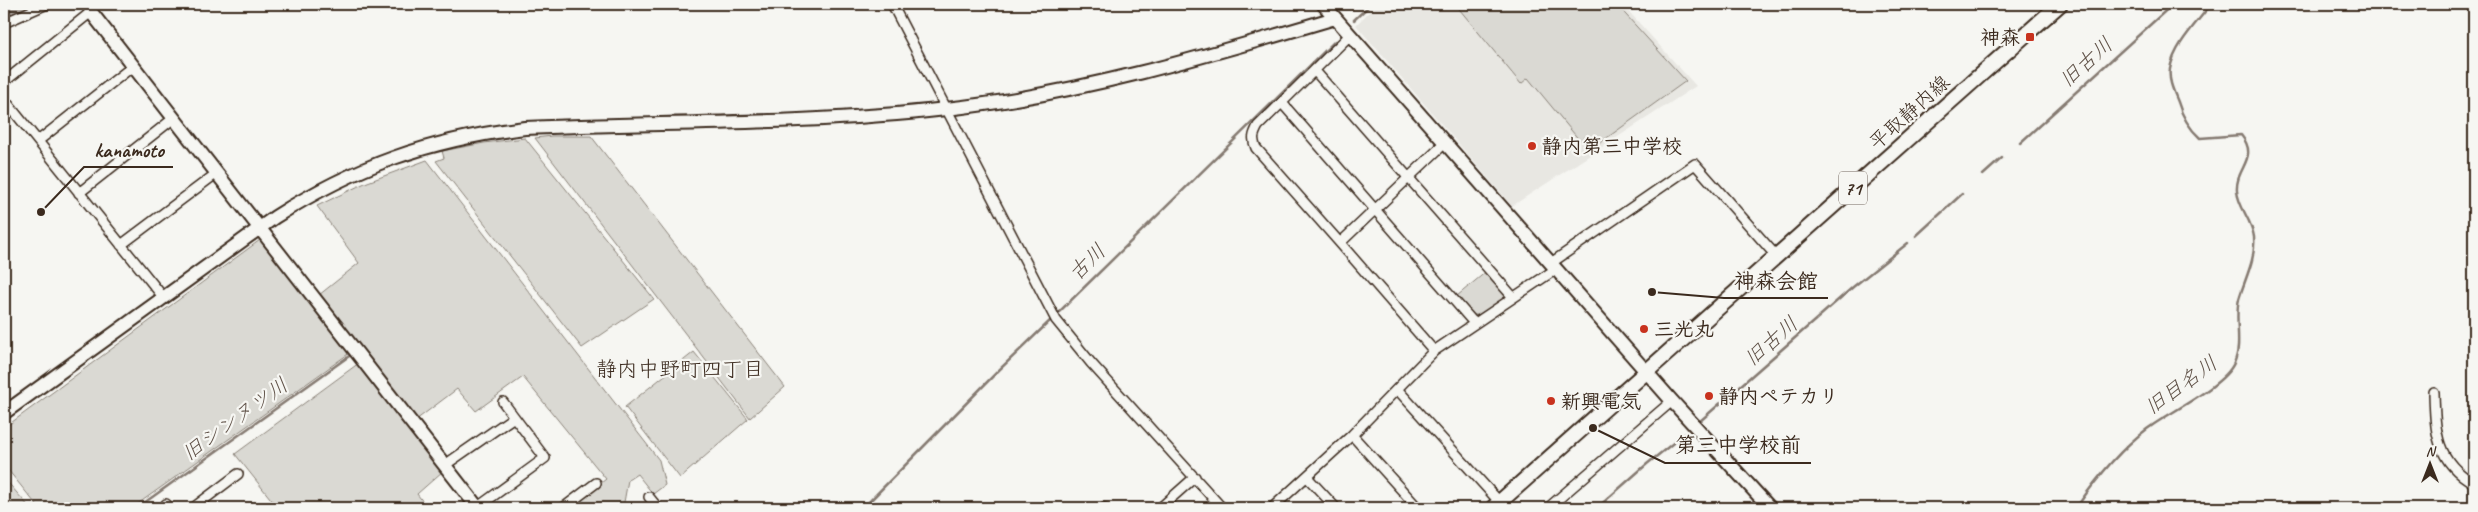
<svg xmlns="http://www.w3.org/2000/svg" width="2478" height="512" font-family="Caveat,'Klee One',sans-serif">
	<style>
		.built { fill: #e8e7e2 }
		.green { fill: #dad9d3; stroke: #8a8278 }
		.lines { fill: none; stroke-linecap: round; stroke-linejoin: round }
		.stream { stroke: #857a71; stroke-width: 2.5 }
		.river { stroke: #b6b0a9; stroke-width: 15 }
		.street-casing { stroke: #3b2a1e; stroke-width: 12 }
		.secondary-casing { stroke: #3b2a1e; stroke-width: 16 }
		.primary-casing { stroke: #3b2a1e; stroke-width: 18 }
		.street { stroke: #f6f6f2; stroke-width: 9 }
		.secondary { stroke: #f6f6f2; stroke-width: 12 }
		.primary { stroke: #f6f6f2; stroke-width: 14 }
		.poi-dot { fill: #c8321e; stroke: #f6f6f2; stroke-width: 2 }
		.labels { text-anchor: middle; stroke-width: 4.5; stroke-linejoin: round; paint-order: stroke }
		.shield { fill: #f6f6f2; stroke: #73675e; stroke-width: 1 }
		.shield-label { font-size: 19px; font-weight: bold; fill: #3b2a1e }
		.poi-label { font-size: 20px; font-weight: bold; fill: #3b2a1e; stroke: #f6f6f2; text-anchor: start }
		.street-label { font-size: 20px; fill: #3b2a1e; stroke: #f6f6f2 }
		.water-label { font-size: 21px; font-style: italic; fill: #605248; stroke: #f6f6f2 }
		.neighbourhood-label { font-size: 21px; fill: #3b2a1e; stroke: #f6f6f2 }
		.leader { fill: none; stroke: #3b2a1e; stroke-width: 2 }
		.callout-dot { fill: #3b2a1e; stroke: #f6f6f2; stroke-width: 2 }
		.callout-label { font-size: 21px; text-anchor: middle; font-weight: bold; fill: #3b2a1e; stroke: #f6f6f2; stroke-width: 4.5; stroke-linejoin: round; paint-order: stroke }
	</style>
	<rect width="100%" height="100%" fill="#f6f6f2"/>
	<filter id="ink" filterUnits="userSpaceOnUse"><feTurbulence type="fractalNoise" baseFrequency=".02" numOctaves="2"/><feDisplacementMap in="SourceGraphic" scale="10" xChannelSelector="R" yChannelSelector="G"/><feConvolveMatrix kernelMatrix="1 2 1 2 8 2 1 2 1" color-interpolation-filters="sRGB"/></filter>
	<g filter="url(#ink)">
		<path class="built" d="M1377,4H1622L1696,86L1512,206L1356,25Z"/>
		<path class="green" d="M1455,4H1616L1686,81L1597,145L1587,136L1580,141L1528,78L1521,84Z
			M552,136H591L785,387L750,418L535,138Z
			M525,138L654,299L582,348L436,161L444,158L442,151L484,143Z
			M427,160L659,460L665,485L653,494L637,474L628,480L623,508H589L581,499L606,479L523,377L476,411L457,389L416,420L319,295L359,263L317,206L365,183Z
			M260,240L351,352L132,508H39L4,465V449L7,446L4,442V428Z
			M1487,271L1507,293L1505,298L1478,315H1473L1457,296Z
			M694,352L748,419L680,478L625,407Z
			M359,363L443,471L417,494L428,508H278L235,454Z
			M4,478L30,508H4Z"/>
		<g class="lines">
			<path class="stream" d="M1354,20L1371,4
				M2020,143L2173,4
				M1983,175L2002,158
				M1916,236L1962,194
				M1056,315L1335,41
				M1699,422L1853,287L1908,243
				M137,508L352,354
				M863,508L999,370L1052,319
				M1597,508L1647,464L1687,432
				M2076,508C2096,479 2118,451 2147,429C2168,413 2224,386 2234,363C2243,344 2234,320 2239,299C2245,278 2256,260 2254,237C2252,220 2238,207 2237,191C2235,168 2260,158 2241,135L2200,138C2189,128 2182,116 2178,102C2174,92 2168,80 2170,69C2174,45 2197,23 2211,4"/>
			<path class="river" d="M4,11L19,4"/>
			<defs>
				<path id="street" d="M892,4L1056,320L1091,363L1222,508
					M4,23L47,4
					M1315,71L1513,297
					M4,82L91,12L85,4
					M4,99L164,298
					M1282,103L1474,323
					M38,141L133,66
					M79,193L174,118
					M1340,243L1256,148C1252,139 1253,135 1258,126L1350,35
					M121,245L217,173
					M1551,263L1695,164L1777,257
					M1434,351L1340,243L1445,143
					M1397,389L1505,508
					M2434,392C2435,432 2436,462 2474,483
					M1352,435L1418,508
					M445,465L514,417
					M1307,477L1336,508
					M649,497L658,508
					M166,504L170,508
					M478,507L545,458L503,402
					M193,508L238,474
					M563,508L596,483
					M1104,508H1105
					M1160,508L1195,477
					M1272,508L1352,435L1434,351L1556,269
					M1548,508L1672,401"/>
				<path id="secondary" d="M1323,4L1672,401L1770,508
					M91,12L478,508
					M4,413L275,217C355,166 431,139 525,128C665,122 807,125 946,109C1079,94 1207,56 1335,18"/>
				<path id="primary" d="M1493,508L2060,4"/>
			</defs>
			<use href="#street" class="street-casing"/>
			<use href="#secondary" class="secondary-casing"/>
			<use href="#primary" class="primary-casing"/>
			<use href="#street" class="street"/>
			<use href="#secondary" class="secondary"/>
			<use href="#primary" class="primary"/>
		</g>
	</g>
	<g class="poi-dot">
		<rect x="2025" y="32" width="10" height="10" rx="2.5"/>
		<circle cx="1532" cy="146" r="5"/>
		<circle cx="1644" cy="329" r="5"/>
		<circle cx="1709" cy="396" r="5"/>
		<circle cx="1551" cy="401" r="5"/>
	</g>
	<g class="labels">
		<rect class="shield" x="1839" y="171.5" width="28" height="33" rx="4"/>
		<g class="shield-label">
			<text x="1853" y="195">71</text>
		</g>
		<g class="poi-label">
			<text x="2020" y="44" text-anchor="end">神森</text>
			<text x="1542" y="153">静内第三中学校</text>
			<text x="1654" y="336">三光丸</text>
			<text x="1719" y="403">静内ぺテカリ</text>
			<text x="1561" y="408">新興電気</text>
		</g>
		<g class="street-label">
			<text transform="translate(1909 112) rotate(-42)" y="7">平取静内線</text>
		</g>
		<g class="water-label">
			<text transform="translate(2086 62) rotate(-42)" y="7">旧古川</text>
			<text transform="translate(1087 262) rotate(-44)" y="7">古川</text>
			<text transform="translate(1771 341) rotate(-41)" y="7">旧古川</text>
			<text transform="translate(2181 385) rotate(-36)" y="7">旧目名川</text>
			<text transform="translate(235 419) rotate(-36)" y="7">旧シンヌツ川</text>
		</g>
		<g class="neighbourhood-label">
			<text x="680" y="376">静内中野町四丁目</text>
		</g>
	</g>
	<path class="leader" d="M41 212L84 167H173M1652 292L1724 298H1828M1593 428L1665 463H1811"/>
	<g class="callout-dot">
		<circle cx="41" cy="212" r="5"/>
		<circle cx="1652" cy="292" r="5"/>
		<circle cx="1593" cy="428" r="5"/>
	</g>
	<g class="callout-label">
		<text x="129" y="157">kanamoto</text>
		<text x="1776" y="288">神森会館</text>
		<text x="1738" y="452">第三中学校前</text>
	</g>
	<rect width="2478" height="512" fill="none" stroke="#f6f6f2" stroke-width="20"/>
	<rect x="10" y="10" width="2458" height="492" fill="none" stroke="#3b2a1e" stroke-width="2" filter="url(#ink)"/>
	<g transform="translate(2430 464)" stroke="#f6f6f2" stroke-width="4" paint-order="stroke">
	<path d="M0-4L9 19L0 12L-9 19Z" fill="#3b2a1e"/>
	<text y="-8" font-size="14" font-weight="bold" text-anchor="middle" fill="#3b2a1e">N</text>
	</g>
</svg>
